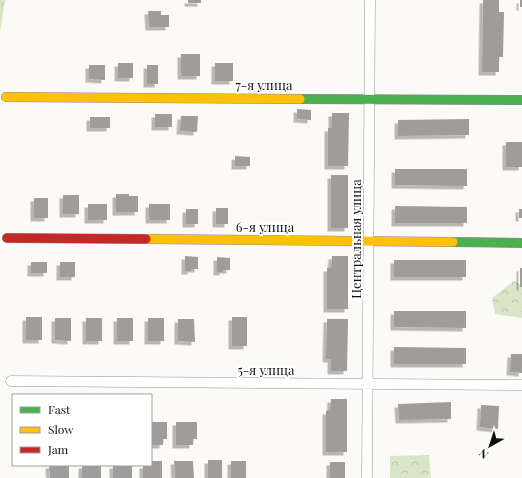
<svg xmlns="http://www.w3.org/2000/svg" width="522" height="478" font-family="'Playfair Display',serif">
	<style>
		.forest { fill: url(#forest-crowns) }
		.building { fill: #9f9d9b; filter: url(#shadow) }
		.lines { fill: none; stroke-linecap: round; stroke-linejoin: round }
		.street-casing { stroke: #959593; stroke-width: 11 }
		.fast-casing { stroke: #8c8b8a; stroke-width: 10 }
		.slow-casing { stroke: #8c8b8a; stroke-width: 10 }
		.jam-casing { stroke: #8c8b8a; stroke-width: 10 }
		.street { stroke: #fefefe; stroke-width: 10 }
		.fast { stroke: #4caf50; stroke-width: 9 }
		.slow { stroke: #ffc107; stroke-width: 9 }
		.jam { stroke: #c62828; stroke-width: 9 }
		.labels { text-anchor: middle; stroke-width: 4; stroke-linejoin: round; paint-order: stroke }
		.street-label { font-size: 13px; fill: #0f0f0f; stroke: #fff }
	</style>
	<defs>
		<pattern id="forest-crowns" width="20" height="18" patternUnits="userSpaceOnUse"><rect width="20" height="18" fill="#d8e6c7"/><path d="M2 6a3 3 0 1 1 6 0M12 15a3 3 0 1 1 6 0" fill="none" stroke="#b8c4aa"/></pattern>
		<filter id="shadow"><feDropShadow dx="-3.5" dy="3.5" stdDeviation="0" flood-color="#0004"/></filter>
	</defs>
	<rect width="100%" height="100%" fill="#fbfaf6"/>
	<path class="forest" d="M0,0H5L0,33Z
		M514,281L522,286V318L495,314L492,298Z
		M429,455L431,478H390V456Z"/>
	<path class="building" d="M188,0H201V3H188Z
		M483,0H499V12H504L503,57H499V72H482Z
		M520,0H522V7H520Z
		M148,11H161V15H169V27H149Z
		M181,54H200V76H181Z
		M118,63H133V78H118Z
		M215,63H233V81H215Z
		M89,65H105V80L89,79Z
		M147,65H158V84H147Z
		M297,109L311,110V120L297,119Z
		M332,113H349L348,166H328V128H332Z
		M155,114H172V127H155Z
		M181,116H198L197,132L180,131Z
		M90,117H110V128H90Z
		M469,119V135L398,136V120Z
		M506,142H522V167H506Z
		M235,156L250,157V166H235Z
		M395,169H467V186L395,185Z
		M331,175H348V228H331Z
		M116,194H129V196H138V212H116Z
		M63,195H79V214H63Z
		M34,198H48V218H34Z
		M88,204H107V220H88Z
		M149,204H170V220H149Z
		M395,206L467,207V223H395Z
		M216,208H228V224H216Z
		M186,209H198V224H186Z
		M519,209H522V218H519Z
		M185,256L198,257V269H191V271H185Z
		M332,256H348V309H327V268H331Z
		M217,257L230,258V270H223V272H217Z
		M394,260H466V277H394Z
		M31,262H47V273H31Z
		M60,262H75V277H60Z
		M520,268H522V287H520Z
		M394,311H466V328L394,327Z
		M26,317H42V340H26Z
		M232,317H247V346H232Z
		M55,318H71V341L55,340Z
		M86,318H102V341H86Z
		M117,318H133V341H117Z
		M148,318H164V341H148Z
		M178,319H194L195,342L178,341Z
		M327,319H348L347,371H331V359H326Z
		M394,347L466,348V364H394Z
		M511,354H522V373L510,372Z
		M331,399H347V452H326V411H330Z
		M451,402V419L399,420L398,404Z
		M481,405L499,406L498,429L480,427Z
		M151,422H167V439H163V445H151Z
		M176,422H197V439H193V445H176Z
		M208,460H222V478H208Z
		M151,461H162V478H143V465H151Z
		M174,461H193L194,478H175Z
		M231,461H246V478H231Z
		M330,462H345V478H330Z
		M49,465H69V478H50Z
		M82,465H101V478H82Z
		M113,465H132V478H113Z"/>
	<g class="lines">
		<defs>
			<path id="street" d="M11,381L522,385
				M367,478L370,0"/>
			<path id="fast" d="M300,99L522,100
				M453,242L522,243"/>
			<path id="slow" d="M6,97L300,99
				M146,239L453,242"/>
			<path id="jam" d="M7,238L146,239"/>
		</defs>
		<use href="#street" class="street-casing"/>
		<use href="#fast" class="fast-casing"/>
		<use href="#slow" class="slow-casing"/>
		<use href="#jam" class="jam-casing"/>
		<use href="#street" class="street"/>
		<use href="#fast" class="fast"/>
		<use href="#slow" class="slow"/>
		<use href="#jam" class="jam"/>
	</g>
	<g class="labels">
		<g class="street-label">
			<text x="264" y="90">7-я улица</text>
			<text x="265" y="232">6-я улица</text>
			<text transform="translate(356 239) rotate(-90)" y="5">Центральная улица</text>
			<text x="266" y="375">5-я улица</text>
		</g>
	</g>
	<rect x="12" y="394" width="140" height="72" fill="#ffffff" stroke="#9f9f9f"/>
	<rect x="20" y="407" width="20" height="6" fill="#4caf50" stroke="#9f9f9f"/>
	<text x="48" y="414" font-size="12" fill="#0f0f0f">Fast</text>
	<rect x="20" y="427" width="20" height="6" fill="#ffc107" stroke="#9f9f9f"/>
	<text x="48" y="434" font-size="12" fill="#0f0f0f">Slow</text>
	<rect x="20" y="447" width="20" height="6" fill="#c62828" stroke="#9f9f9f"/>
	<text x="48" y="454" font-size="12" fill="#0f0f0f">Jam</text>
	<g transform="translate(490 446) rotate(219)" stroke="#ffffff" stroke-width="3" paint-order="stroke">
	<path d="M0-3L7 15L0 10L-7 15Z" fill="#0f0f0f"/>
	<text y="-6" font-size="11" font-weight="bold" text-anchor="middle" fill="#0f0f0f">N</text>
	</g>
</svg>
